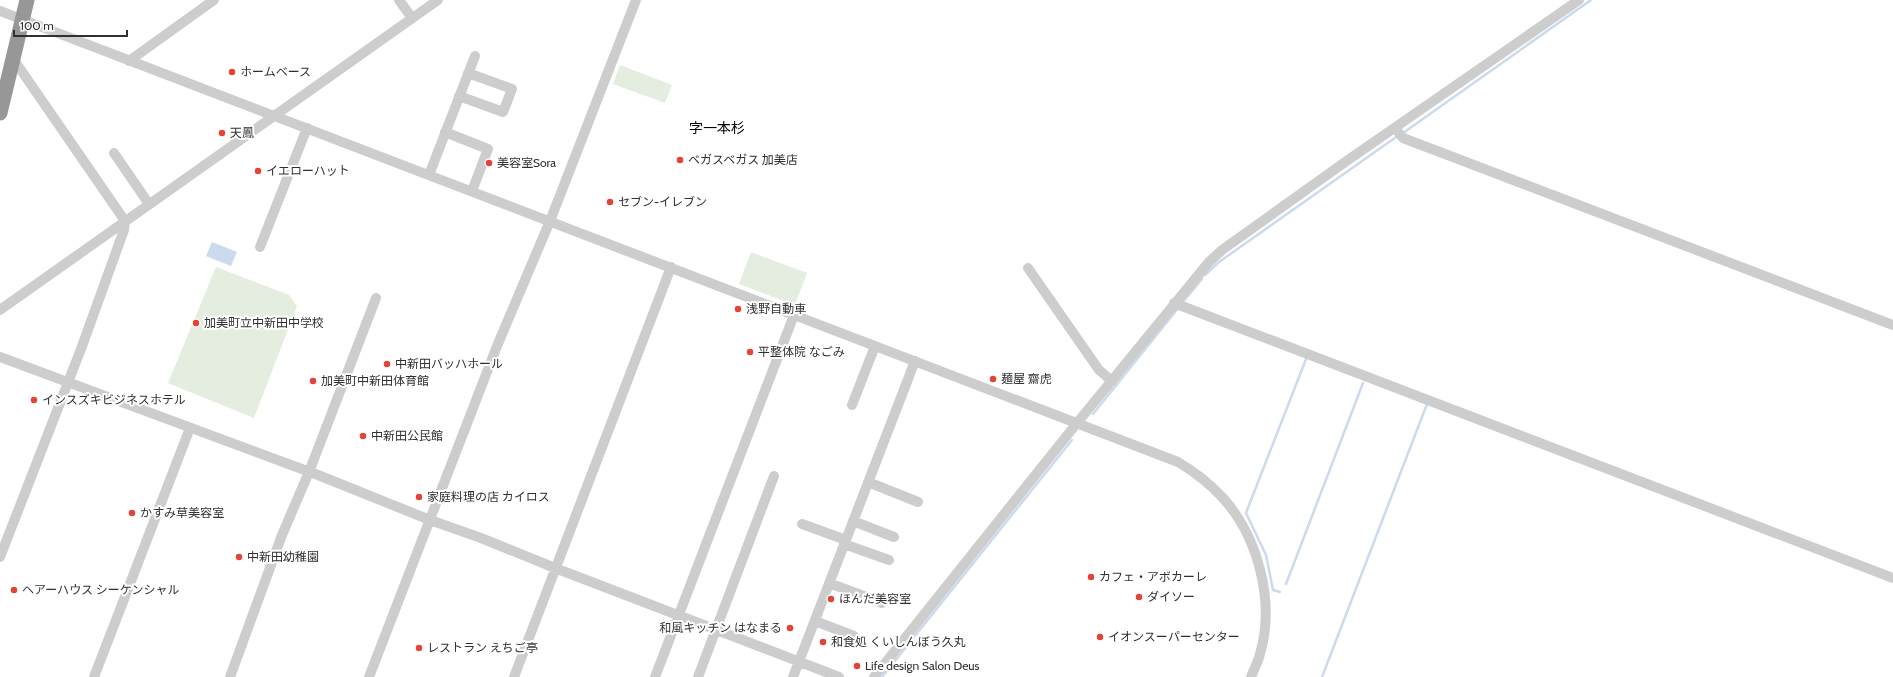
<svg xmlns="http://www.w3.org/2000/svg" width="1893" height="677" font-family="Cabin,'Noto Sans JP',sans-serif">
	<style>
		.green { fill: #e4edde }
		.water { fill: #cbdaec }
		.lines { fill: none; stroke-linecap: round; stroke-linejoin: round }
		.stream { stroke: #cbdaec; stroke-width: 2.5 }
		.minor { stroke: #cdcdcd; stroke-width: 10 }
		.highway { stroke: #979797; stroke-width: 15 }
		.poi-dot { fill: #e44435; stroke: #fff; stroke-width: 1.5 }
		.labels { text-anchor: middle; stroke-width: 4; stroke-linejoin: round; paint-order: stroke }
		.poi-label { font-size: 12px; fill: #303030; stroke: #fff; text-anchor: start }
		.quarter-label { font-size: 14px; fill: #000; stroke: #fff }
	</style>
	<rect width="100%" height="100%" fill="#fff"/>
	<path class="green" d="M620,65L672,85L665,103L613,84Z
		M751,252L807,273L795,305L739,284Z
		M216,267L289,295L297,306L254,418L168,383Z"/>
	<path class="water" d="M212,242L237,252L231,266L206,256Z"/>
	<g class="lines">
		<path class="stream" d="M1403,133L1591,0
			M1205,275L1219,262L1399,135
			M1182,303L1202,279
			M1093,414L1179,307
			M1286,584L1363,383
			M1280,592L1273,590L1266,555L1246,513L1306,359
			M882,677L1072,440
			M1322,677L1427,404"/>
		<path class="minor" d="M399,0L412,18
			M0,11L1178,462C1195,472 1210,484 1223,498C1259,538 1275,603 1260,654C1258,662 1254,669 1251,677
			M129,61L214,0
			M459,96L503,112L512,89L468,73
			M1395,128L1403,138L1893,325
			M445,132L488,149L472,191
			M114,153L149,204
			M429,175L475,56
			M260,247L307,128
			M1028,268L1099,370L1112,381
			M1174,303L1893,578
			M0,310L438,0
			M0,357L318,475L430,520L481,538L555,568L839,677
			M852,405L875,346
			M868,482L918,502
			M853,521L894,537
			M802,524L846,540
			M844,544L889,560
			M0,557L81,349L124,230L125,221L14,60
			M829,583L882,603
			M815,621L854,636
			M94,677L190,428
			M230,677L282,535L309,472L376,298
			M369,677L497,346L550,221L636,0
			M514,677L671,267
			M655,677L794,315
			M698,677L774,476
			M793,677L915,361
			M874,677L1077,423L1209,262L1222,250L1348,160L1579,0"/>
		<path class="highway" d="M0,113L27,0"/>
	</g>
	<g class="poi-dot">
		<circle cx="232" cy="72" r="4"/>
		<circle cx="222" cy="133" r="4"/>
		<circle cx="680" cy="160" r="4"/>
		<circle cx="489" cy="163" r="4"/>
		<circle cx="258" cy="171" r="4"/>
		<circle cx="610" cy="202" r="4"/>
		<circle cx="738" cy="309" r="4"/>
		<circle cx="196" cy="323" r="4"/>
		<circle cx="750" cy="352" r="4"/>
		<circle cx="387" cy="364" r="4"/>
		<circle cx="993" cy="379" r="4"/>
		<circle cx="313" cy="381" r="4"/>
		<circle cx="34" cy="400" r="4"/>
		<circle cx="363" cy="436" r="4"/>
		<circle cx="419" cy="497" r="4"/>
		<circle cx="132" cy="513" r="4"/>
		<circle cx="239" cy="557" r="4"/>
		<circle cx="1091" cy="577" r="4"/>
		<circle cx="14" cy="590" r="4"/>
		<circle cx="1139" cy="597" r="4"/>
		<circle cx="831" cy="599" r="4"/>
		<circle cx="790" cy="628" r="4"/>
		<circle cx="1100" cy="637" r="4"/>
		<circle cx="823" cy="642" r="4"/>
		<circle cx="419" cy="648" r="4"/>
		<circle cx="857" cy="666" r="4"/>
	</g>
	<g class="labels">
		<g class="poi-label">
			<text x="240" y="76">ホームベース</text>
			<text x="230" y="137">天鳳</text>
			<text x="688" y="164">ベガスベガス 加美店</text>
			<text x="497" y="167">美容室Sora</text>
			<text x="266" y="175">イエローハット</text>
			<text x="618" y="206">セブン-イレブン</text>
			<text x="746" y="313">浅野自動車</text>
			<text x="204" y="327">加美町立中新田中学校</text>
			<text x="758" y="356">平整体院 なごみ</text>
			<text x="395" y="368">中新田バッハホール</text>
			<text x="1001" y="383">麺屋 齋虎</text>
			<text x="321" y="385">加美町中新田体育館</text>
			<text x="42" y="404">インスズキビジネスホテル</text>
			<text x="371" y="440">中新田公民館</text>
			<text x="427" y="501">家庭料理の店 カイロス</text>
			<text x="140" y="517">かすみ草美容室</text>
			<text x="247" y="561">中新田幼稚園</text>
			<text x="1099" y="581">カフェ・アボカーレ</text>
			<text x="22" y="594">ヘアーハウス シーケンシャル</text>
			<text x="1147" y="601">ダイソー</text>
			<text x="839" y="603">ほんだ美容室</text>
			<text x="782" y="632" text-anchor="end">和風キッチン はなまる</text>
			<text x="1108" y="641">イオンスーパーセンター</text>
			<text x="831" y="646">和食処 くいしんぼう久丸</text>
			<text x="427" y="652">レストラン えちご亭</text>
			<text x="865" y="670">Life design Salon Deus</text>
		</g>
		<g class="quarter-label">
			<text x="717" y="133">字一本杉</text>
		</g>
	</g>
	<path d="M14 30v6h113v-6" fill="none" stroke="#303030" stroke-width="2"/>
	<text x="20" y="30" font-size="12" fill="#303030" stroke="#ffffff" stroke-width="3" paint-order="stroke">100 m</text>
</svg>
